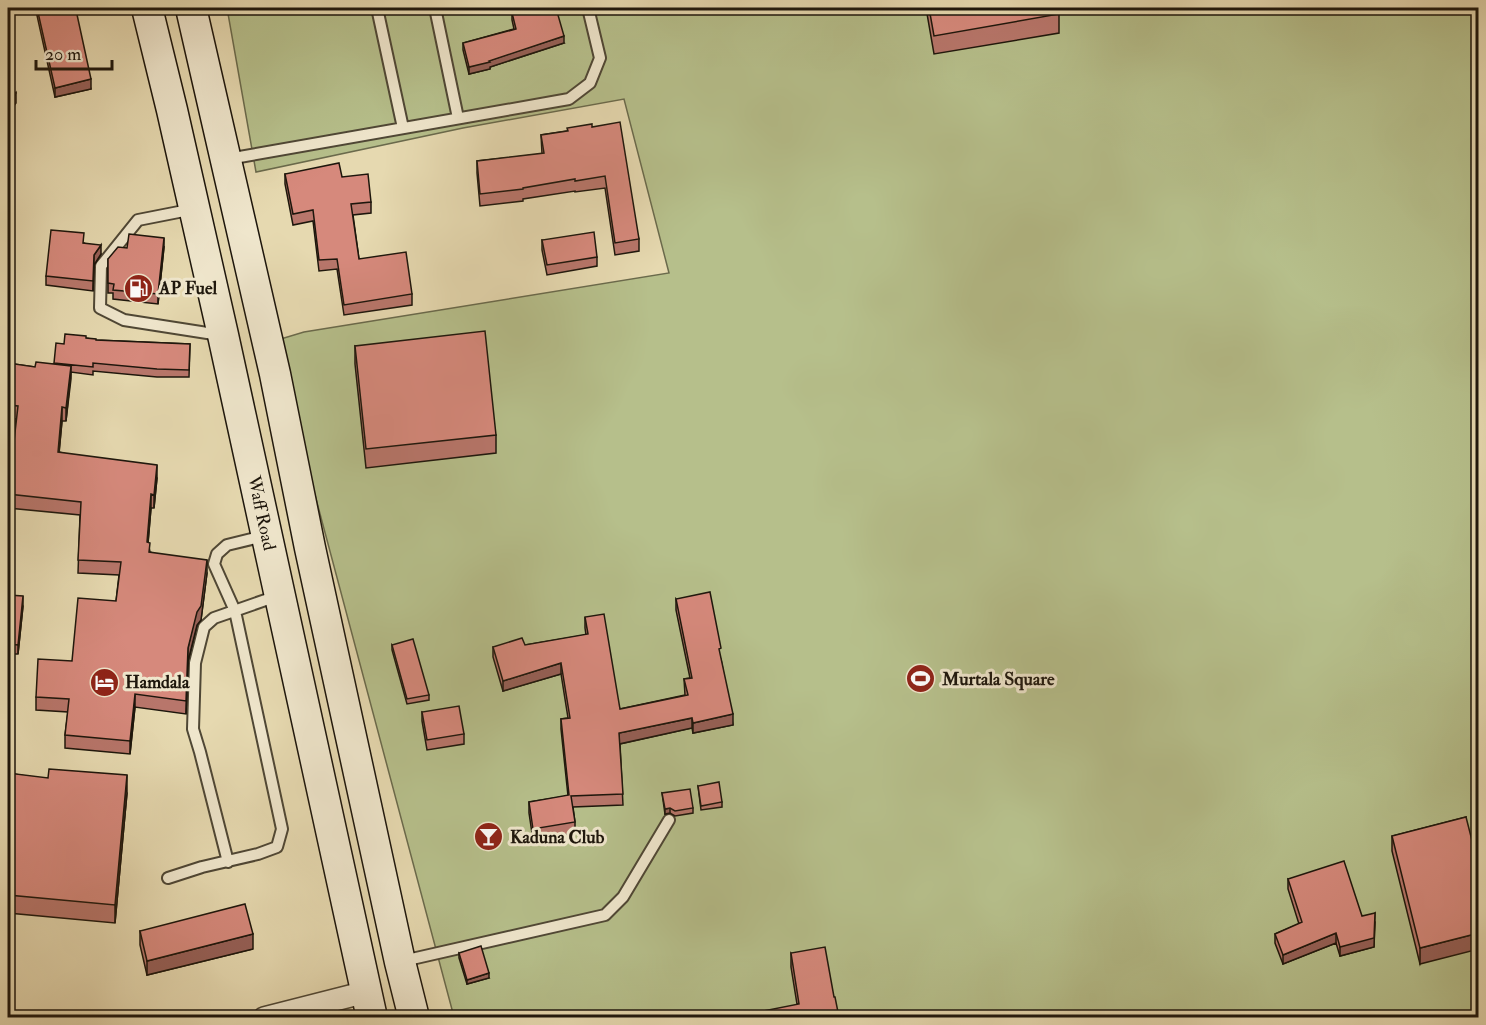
<svg xmlns="http://www.w3.org/2000/svg" width="1486" height="1025" font-family="'IM FELL Double Pica',serif">
	<style>
		.green { fill: #b6bf8b; stroke: #6a6a4c; stroke-width: 1.5 }
		.lines { fill: none; stroke-linecap: round; stroke-linejoin: round }
		.lane-casing { stroke: #4f4735; stroke-width: 14 }
		.street-casing { stroke: #4f4735; stroke-width: 24 }
		.secondary-casing { stroke: #1d160c; stroke-width: 33 }
		.lane { stroke: #efe6cc; stroke-width: 10 }
		.street { stroke: #efe6cc; stroke-width: 21 }
		.secondary { stroke: #efe6cc; stroke-width: 30 }
		.wall { fill: #b8766b; stroke: #1d160c; stroke-width: 1.5 }
		.shaded-wall { fill: #966057; stroke: #1d160c; stroke-width: 1.5 }
		.building { fill: #d6897c; stroke: #1d160c; stroke-width: 1.5 }
		.labels { text-anchor: middle; stroke-width: 6; stroke-linejoin: round; paint-order: stroke }
		.poi-label { font-size: 18px; font-weight: bold; fill: #1d160c; stroke: #efe6cc; text-anchor: start }
		.street-label { font-size: 18px; fill: #1d160c; stroke: #efe6cc }
	</style>
	<rect width="100%" height="100%" fill="#e6d9b0"/>
	<filter id="stains"><feTurbulence type="fractalNoise" baseFrequency=".00333" numOctaves="4"/><feColorMatrix values="0 0 0 0 .2 0 0 0 0 .09 0 0 0 0 .02 0 0 0 .5 -.17"/></filter>
	<radialGradient id="worn" r=".72"><stop offset=".6" stop-color="#630" stop-opacity="0"/><stop offset="1" stop-color="#630" stop-opacity=".3"/></radialGradient>
	<path class="green" d="M227,8H1478V1017H454L274,341L304,332L669,273L624,99L463,128L256,172Z"/>
	<g class="lines">
		<defs>
			<path id="lane" d="M377,8L403,128
				M435,8L458,118
				M228,159L569,99L590,83L600,58L588,8
				M194,209L138,220L101,266L100,308L124,320L220,335
				M228,862L200,752L193,729L195,663L204,627L214,618L277,596
				M168,878L202,867L258,854L277,847L282,829L235,611L214,564L217,554L227,545L264,536
				M403,961L605,915L623,897L669,820"/>
			<path id="street" d="M264,1018L366,992"/>
			<g id="secondary">
				<path id="s1" d="M147,8L172,110L223,335L372,1018"/>
				<path d="M191,8L275,374L310,548L400,962L414,1018"/>
			</g>
		</defs>
		<use href="#lane" class="lane-casing"/>
		<use href="#street" class="street-casing"/>
		<use href="#secondary" class="secondary-casing"/>
		<use href="#lane" class="lane"/>
		<use href="#street" class="street"/>
		<use href="#secondary" class="secondary"/>
	</g>
	<path class="wall" d="M36,8H61L62,13L91,89L55,97L36,11Z
		M926,8H1058L1059,14V33L934,54Z
		M512,13L564,43L490,67V69L469,74L463,50V43L514,29L512,20Z
		M592,127L639,239V251L615,255L605,188L575,192V191L523,199V201L480,206L477,173V161L542,154L541,135Z
		M285,174L342,177L371,202V213L353,215L359,259L412,294V305L344,315L337,269L319,271L313,221L293,225L285,184Z
		M542,240L597,257V266L547,275L542,250Z
		M84,243L101,254L94,265L93,291L46,285V276Z
		M164,247L158,304L113,299V293H108V259Z
		M86,338L96,340L190,344L189,377H157L93,371V375L71,372L66,421H62L59,452L157,478L154,508H151L148,542L150,552L207,573L201,620L197,625L188,661L186,714L135,707L130,754L65,748V735L68,712L36,710V697L72,661L116,601L119,575L78,573L80,515L8,508V450H13L16,419L8,418V363L35,367L54,364L64,344Z
		M355,346L496,435V453L366,468L355,364Z
		M8,595L23,606L18,654H8Z
		M676,599L721,659L733,725L693,733L692,728L620,744L623,805L573,807L575,822V833L533,840L529,813V802L568,796L561,729V719L568,718L561,674L503,691L493,657V647L525,645L586,635L585,628V617L620,709L685,695L684,679L690,678L676,610Z
		M392,645L429,695V700L407,704L392,650Z
		M422,712L464,734V744L427,750L422,721Z
		M8,773L127,793L115,923L8,913Z
		M698,786L722,802V807L701,810Z
		M662,793L693,808V813L675,816L670,813L665,814Z
		M1466,817L1420,964L1392,851V836Z
		M1288,879L1375,922L1374,947L1340,956L1336,943L1283,964L1275,943V934L1299,924L1288,889Z
		M140,931L253,949L147,975L140,945Z
		M459,953L489,978L467,984L459,958Z
		M791,953L834,997L797,1004L791,967Z"/>
	<path class="shaded-wall" d="M564,36V43L490,67V69L469,74V67Z
		M91,79V89L55,97V88Z
		M16,93V103L8,114V105Z
		M164,238V247L158,304V294Z
		M101,245V254L94,265L93,291L94,255Z
		M71,366V379L66,421V408Z
		M62,407V421L58,465V452Z
		M157,465V478L154,508V495Z
		M151,494V508L147,556V542Z
		M207,560V573L201,620L197,625L188,661L186,714L188,648Z
		M23,596V606L18,654V645Z
		M561,663V674L503,691V681Z
		M135,694V707L130,754V741Z
		M733,714V725L693,733V723Z
		M692,718V728L619,744V733Z
		M127,775V793L115,923V905Z
		M670,808V813L665,814V809Z
		M1375,913L1374,947L1340,956V947Z
		M1336,933V943L1283,964V955Z
		M1479,933V949L1420,964V948Z
		M253,934V949L147,975V961Z
		M489,973V978L467,984V980Z"/>
	<path class="building" d="M37,8H61L62,13L76,10L91,79L55,88Z
		M533,8H556L564,36L489,61L490,62L469,67L463,43L516,29L512,13Z
		M929,8H1058L1059,14L934,36Z
		M8,87L16,93L8,105Z
		M620,122L639,239L615,243L605,176L575,181V179L523,188V189L480,194L477,161L544,153L541,135L568,131L567,128L592,124V127Z
		M339,163L342,177L368,174L371,202L351,204L359,259L406,252L412,294L344,305L337,259L319,260L313,210L293,214L285,174Z
		M51,230L84,233L83,243L101,245L94,255L93,281L46,276Z
		M594,232L597,257L547,265L542,240Z
		M129,234L164,238L158,294L113,290L114,284L108,283V259L118,247L127,248Z
		M485,331L496,435L366,449L355,346Z
		M65,334L86,336V338L96,339V340L190,344L189,370L157,369L93,363V367L54,363L56,343L64,344Z
		M36,362L71,366L66,408L62,407L58,452L157,465L154,495L151,494L147,542L150,543L149,552L207,560L201,606L197,612L188,648L186,701L135,694L130,741L65,735L69,699L36,697L38,659L72,661L78,598L116,601L121,562L78,560L81,502L8,494V450H13L18,406L8,405V363L35,367Z
		M710,592L721,648L719,649L733,714L693,723L692,718L619,733L623,794L571,796L575,822L533,829L529,802L569,795L561,719L570,718L561,663L503,681L493,647L522,638L525,645L588,634L585,617L604,614L620,709L688,695L684,679L692,678L676,599Z
		M8,595L23,596L18,645L8,644Z
		M413,639L429,695L407,699L392,645Z
		M459,706L464,734L427,740L422,712Z
		M49,769L127,775L115,905L8,895V773L48,778Z
		M719,782L722,802L701,806L698,786Z
		M690,789L693,808L675,811L670,808L665,809L662,793Z
		M1466,817L1479,868V933L1420,948L1392,836Z
		M1344,861L1362,916L1375,913L1374,938L1340,947L1336,933L1283,955L1275,934L1302,922L1288,879Z
		M245,904L253,934L147,961L140,931Z
		M481,946L489,973L467,980L459,953Z
		M825,947L834,997H835L839,1017H732L799,1004L791,953Z"/>
	<defs>
		<symbol id="fuel-disc" viewBox="-11 -11 22 22"><circle r="9.5" fill="#8f2418" stroke="#efe6cc"/><path d="M-5.5-6h7V0h2V4h1.3V-2.5L3-4.5l.8-.8L6-3V5H2.5V1h-1V6h-7ZM-4.2-4.7v3.2H.2V-4.7Z" fill="#fff"/></symbol>
		<symbol id="stadium-disc" viewBox="-11 -11 22 22"><circle r="9.5" fill="#8f2418" stroke="#efe6cc"/><path d="M0-5a6.5 5 0 1 0 0 10a6.5 5 0 1 0 0-10ZM-3.5-1.8h7v3.6h-7Z" fill="#fff"/></symbol>
		<symbol id="hotel-disc" viewBox="-11 -11 22 22"><circle r="9.5" fill="#8f2418" stroke="#efe6cc"/><path d="M-6-4.5h1.5V1H6V5H4.5V3h-9V5H-6ZM-4 0a1.8 1.8 0 1 1 3.6 0ZM.5 0V-2.5h3Q6-2.5 6 0Z" fill="#fff"/></symbol>
		<symbol id="bar-disc" viewBox="-11 -11 22 22"><circle r="9.5" fill="#8f2418" stroke="#efe6cc"/><path d="M-6-5H6L.8 .8V4.5H3.5V6h-7V4.5H-.8V.8Z" fill="#fff"/></symbol>
	</defs>
	<g fill-rule="evenodd">
		<use href="#fuel-disc" x="122" y="272" width="33" height="33"/>
		<use href="#stadium-disc" x="904" y="662" width="33" height="33"/>
		<use href="#hotel-disc" x="88" y="666" width="33" height="33"/>
		<use href="#bar-disc" x="472" y="820" width="33" height="33"/>
	</g>
	<g class="labels">
		<g class="poi-label">
			<text x="159" y="294">AP Fuel</text>
			<text x="942" y="685">Murtala Square</text>
			<text x="125" y="688">Hamdala</text>
			<text x="510" y="843">Kaduna Club</text>
		</g>
		<g class="street-label">
			<text dy="6" stroke="none"><textPath href="#s1" startOffset="518">Waff Road</textPath></text>
		</g>
	</g>
	<rect width="1486" height="1025" fill="none" stroke="#e6d9b0" stroke-width="30"/>
	<rect x="9" y="9" width="1468" height="1007" fill="none" stroke="#1d160c" stroke-width="3"/>
	<rect x="15" y="15" width="1456" height="995" fill="none" stroke="#1d160c" stroke-width="1.5"/>
	<path d="M36 60v9h76v-9" fill="none" stroke="#1d160c" stroke-width="3"/>
	<text x="45" y="60" font-size="18" fill="#1d160c" stroke="#efe6cc" stroke-width="4.5" paint-order="stroke">20 m</text>
	<rect width="100%" height="100%" filter="url(#stains)"/>
	<rect width="100%" height="100%" fill="url(#worn)"/>
</svg>
